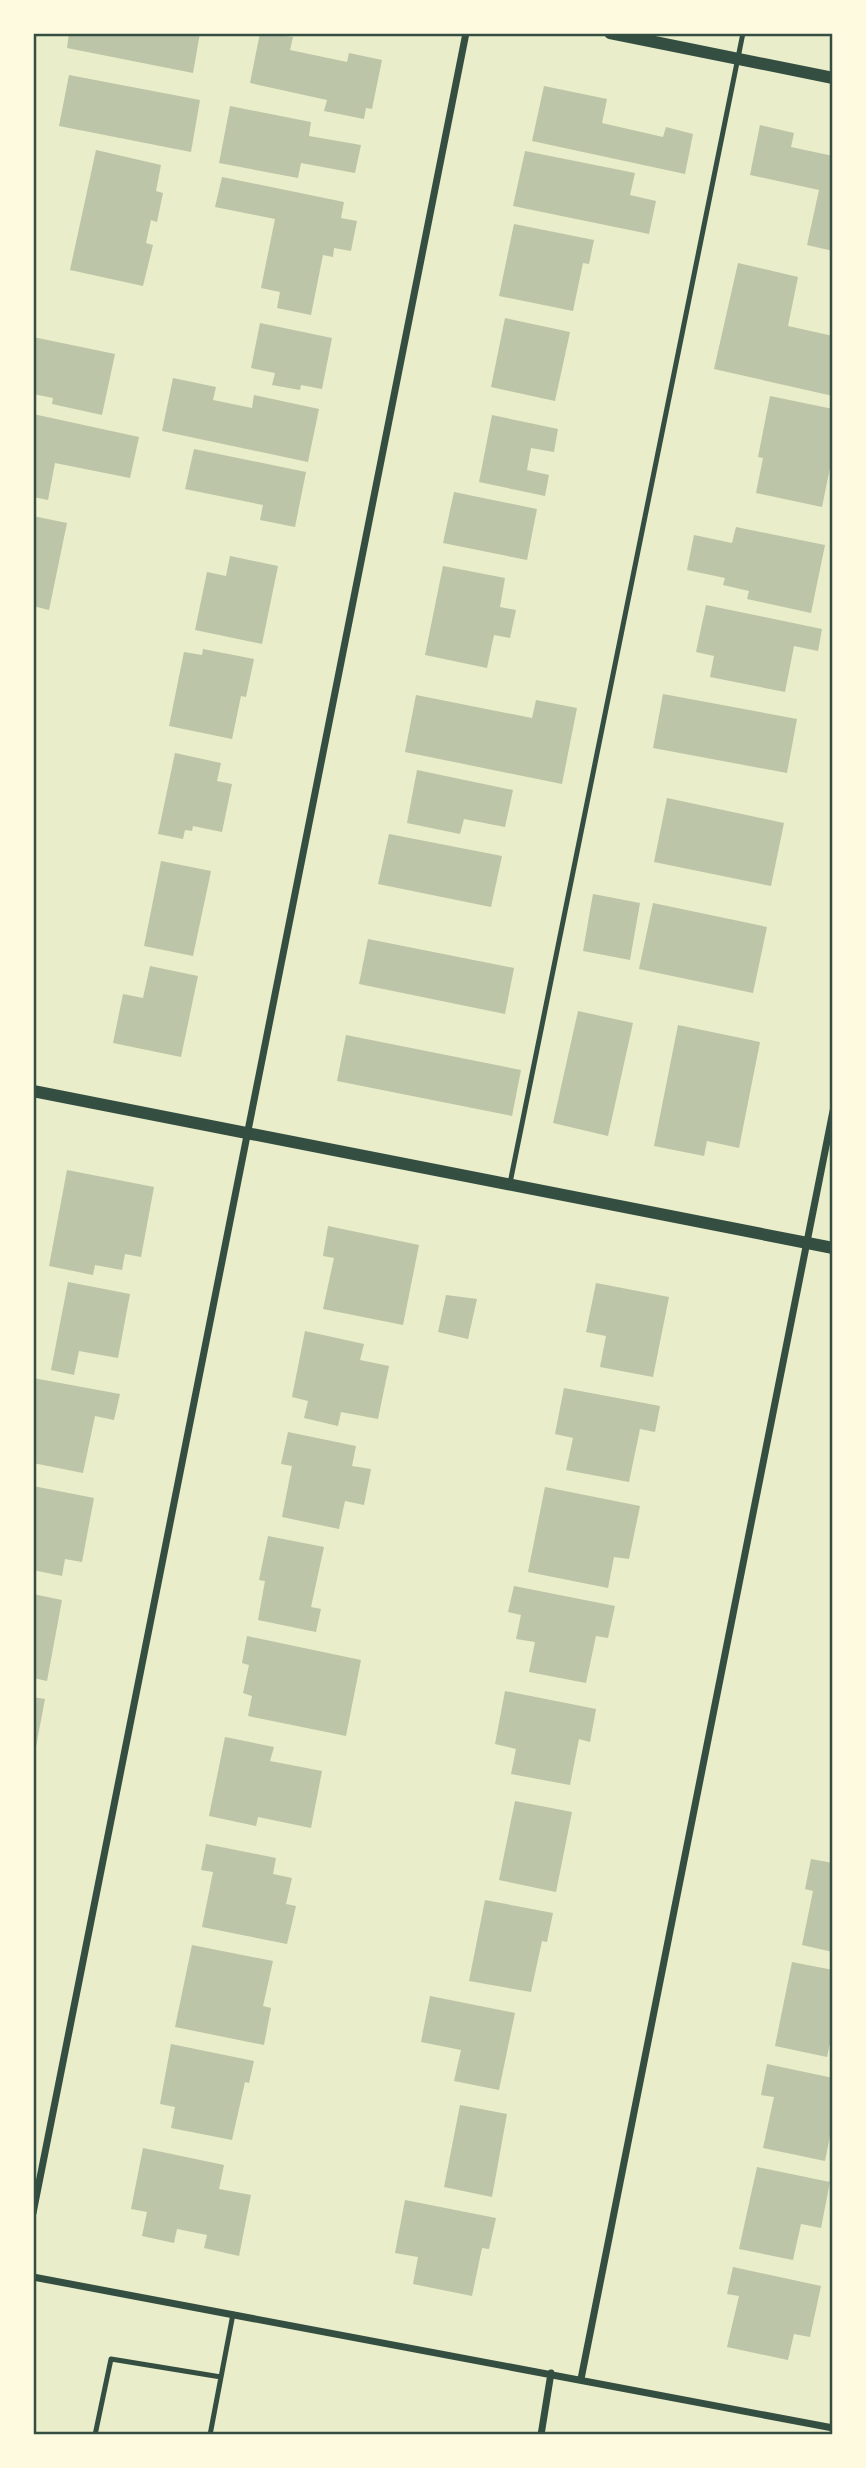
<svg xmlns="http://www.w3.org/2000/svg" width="866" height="2468" font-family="'Titillium Web',sans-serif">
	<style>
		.building { fill: #bcc5a7 }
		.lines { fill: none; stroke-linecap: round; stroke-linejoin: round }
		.service { stroke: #344e41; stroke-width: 5 }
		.minor { stroke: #344e41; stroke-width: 7 }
		.tertiary { stroke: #344e41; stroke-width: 12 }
		.neatline { fill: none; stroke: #344e41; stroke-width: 2.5 }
	</style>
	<rect width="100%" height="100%" fill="#e9edc9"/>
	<path class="building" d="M69,33H200L193,73L67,48Z
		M260,33L293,37L290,50L347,62L349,53L382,60L372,109L366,108L364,119L324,111L327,100L250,83Z
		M69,75L200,100L191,152L59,126Z
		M544,86L607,99L602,123L663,137L666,127L693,134L685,174L532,141Z
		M230,106L311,122L309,136L361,145L355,173L301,163L298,178L219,163Z
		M760,125L794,133L791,147L833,156V251L807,245L819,190L750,175Z
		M96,150L161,165L156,191L163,193L157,222L151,220L146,243L153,245L143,286L70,270Z
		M525,151L635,173L630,195L656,201L649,234L513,206Z
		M222,177L344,202L341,218L357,221L351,251L334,248L333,257L323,255L311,315L277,308L280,292L261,288L275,219L215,207Z
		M514,224L594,240L589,264L583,263L573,311L499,296Z
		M738,263L798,277L788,326L833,336V396L714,369Z
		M505,318L570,332L555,401L491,387Z
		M260,323L332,338L322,389L301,385L300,390L272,385L275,373L251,368Z
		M33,337L115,354L102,415L52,404L53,398L33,394Z
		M173,378L216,387L213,400L252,408L254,395L319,409L308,462L162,431Z
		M770,396L833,409V453L822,507L756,493L763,458L758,457Z
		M33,414L139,437L130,478L55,463L48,500L33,497Z
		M492,415L558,429L554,452L531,448L527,470L549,475L545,496L479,482Z
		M194,449L306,472L295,527L260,520L263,505L185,489Z
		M454,492L537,509L527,560L443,543Z
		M33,516L67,523L49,610L33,606Z
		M736,527L825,545L811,613L747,599L749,591L723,585L725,578L687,570L694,535L732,543Z
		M230,556L278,566L262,644L195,630L207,572L226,576Z
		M443,566L505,578L500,607L516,610L510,638L494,635L487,668L425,655Z
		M706,605L822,629L818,651L794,646L785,692L710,677L714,656L696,652Z
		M203,649L254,659L246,697L241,696L232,739L169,726L184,652L202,655Z
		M663,694L797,719L787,773L653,748Z
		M416,695L532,718L536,700L577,708L562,784L405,752Z
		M175,753L221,763L217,781L232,784L222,832L193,826L192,831L185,830L183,839L158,834Z
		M417,770L513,790L505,827L464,819L460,834L407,823Z
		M667,798L784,823L771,886L654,862Z
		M389,834L502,856L491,907L378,884Z
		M161,861L211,871L193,956L144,946Z
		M593,894L640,903L630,960L583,951Z
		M653,903L767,927L753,993L639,969Z
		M368,939L514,968L505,1014L359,984Z
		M150,966L198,976L181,1057L113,1043L123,994L143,998Z
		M578,1011L633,1023L608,1136L553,1123Z
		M678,1025L760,1042L739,1148L707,1141L704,1156L654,1146Z
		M346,1035L521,1070L512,1116L337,1081Z
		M67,1170L154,1187L141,1257L125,1254L122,1270L95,1265L93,1275L49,1266Z
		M328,1226L419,1245L403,1325L323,1309L334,1258L323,1256Z
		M68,1282L130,1294L118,1358L79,1351L74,1375L51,1370Z
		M596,1283L669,1297L653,1377L600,1367L606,1336L586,1332Z
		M446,1295L477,1299L468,1339L438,1332Z
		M305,1331L364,1344L360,1360L389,1366L378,1419L341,1412L338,1426L304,1418L308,1401L292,1397Z
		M33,1378L120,1394L114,1420L95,1416L83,1473L33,1463Z
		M564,1388L660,1406L655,1432L640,1429L629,1482L566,1470L573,1438L555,1434Z
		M288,1432L356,1446L352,1466L371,1469L364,1505L345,1501L339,1529L282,1517L292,1466L281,1464Z
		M33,1486L94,1498L82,1562L65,1559L62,1576L33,1570Z
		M545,1487L640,1506L629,1559L614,1557L608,1588L528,1572Z
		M268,1536L324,1547L311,1607L321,1609L316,1632L258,1620L265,1581L259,1580Z
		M514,1586L615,1606L608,1638L596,1636L586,1683L529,1672L535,1642L516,1639L521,1615L508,1612Z
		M33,1594L62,1600L47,1681L33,1678Z
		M247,1636L361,1660L346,1736L248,1716L252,1696L243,1693L249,1665L242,1663Z
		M505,1691L596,1709L590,1742L579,1739L570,1785L511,1774L516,1749L495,1744Z
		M33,1697L45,1699L35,1752H33Z
		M225,1737L274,1747L270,1761L322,1771L311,1828L258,1817L256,1826L209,1816Z
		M515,1801L572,1812L556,1892L499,1880Z
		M206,1844L276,1858L273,1874L292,1878L286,1904L296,1906L287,1944L202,1927L213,1872L201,1870Z
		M811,1859L833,1863V1952L802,1945L813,1891L805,1889Z
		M485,1900L553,1913L547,1942L542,1941L531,1992L469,1981Z
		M192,1945L273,1961L263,2006L271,2008L264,2045L175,2027Z
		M792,1962L833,1970V2030L827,2057L775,2046Z
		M430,1996L515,2013L499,2090L454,2081L461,2050L421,2042Z
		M171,2044L254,2061L249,2083L245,2082L232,2140L171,2128L175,2107L160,2104Z
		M767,2064L833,2078V2131H831L825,2161L763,2148L774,2097L761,2095Z
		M460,2105L507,2114L492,2197L444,2187Z
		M143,2148L224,2165L219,2189L251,2195L239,2256L204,2248L207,2235L177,2229L174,2243L142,2236L147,2212L131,2209Z
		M757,2167L830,2182L821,2228L801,2224L793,2260L739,2249Z
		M405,2200L496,2218L489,2249L482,2248L472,2296L413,2284L418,2257L395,2253Z
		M733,2267L821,2286L810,2337L794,2334L788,2360L727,2347L739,2296L727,2294Z"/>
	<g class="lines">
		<path class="service" d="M510,1183L743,33
			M95,2435L111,2359L221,2377
			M210,2435L233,2314"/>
		<path class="minor" d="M33,2213L466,33
			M33,2277L833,2428
			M581,2379L833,1111
			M541,2435L551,2373"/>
		<path class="tertiary" d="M610,33L833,78
			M33,1091L833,1248"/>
	</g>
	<rect width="866" height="2468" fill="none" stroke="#fefae0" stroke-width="70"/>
	<rect x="35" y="35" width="796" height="2398" class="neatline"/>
</svg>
